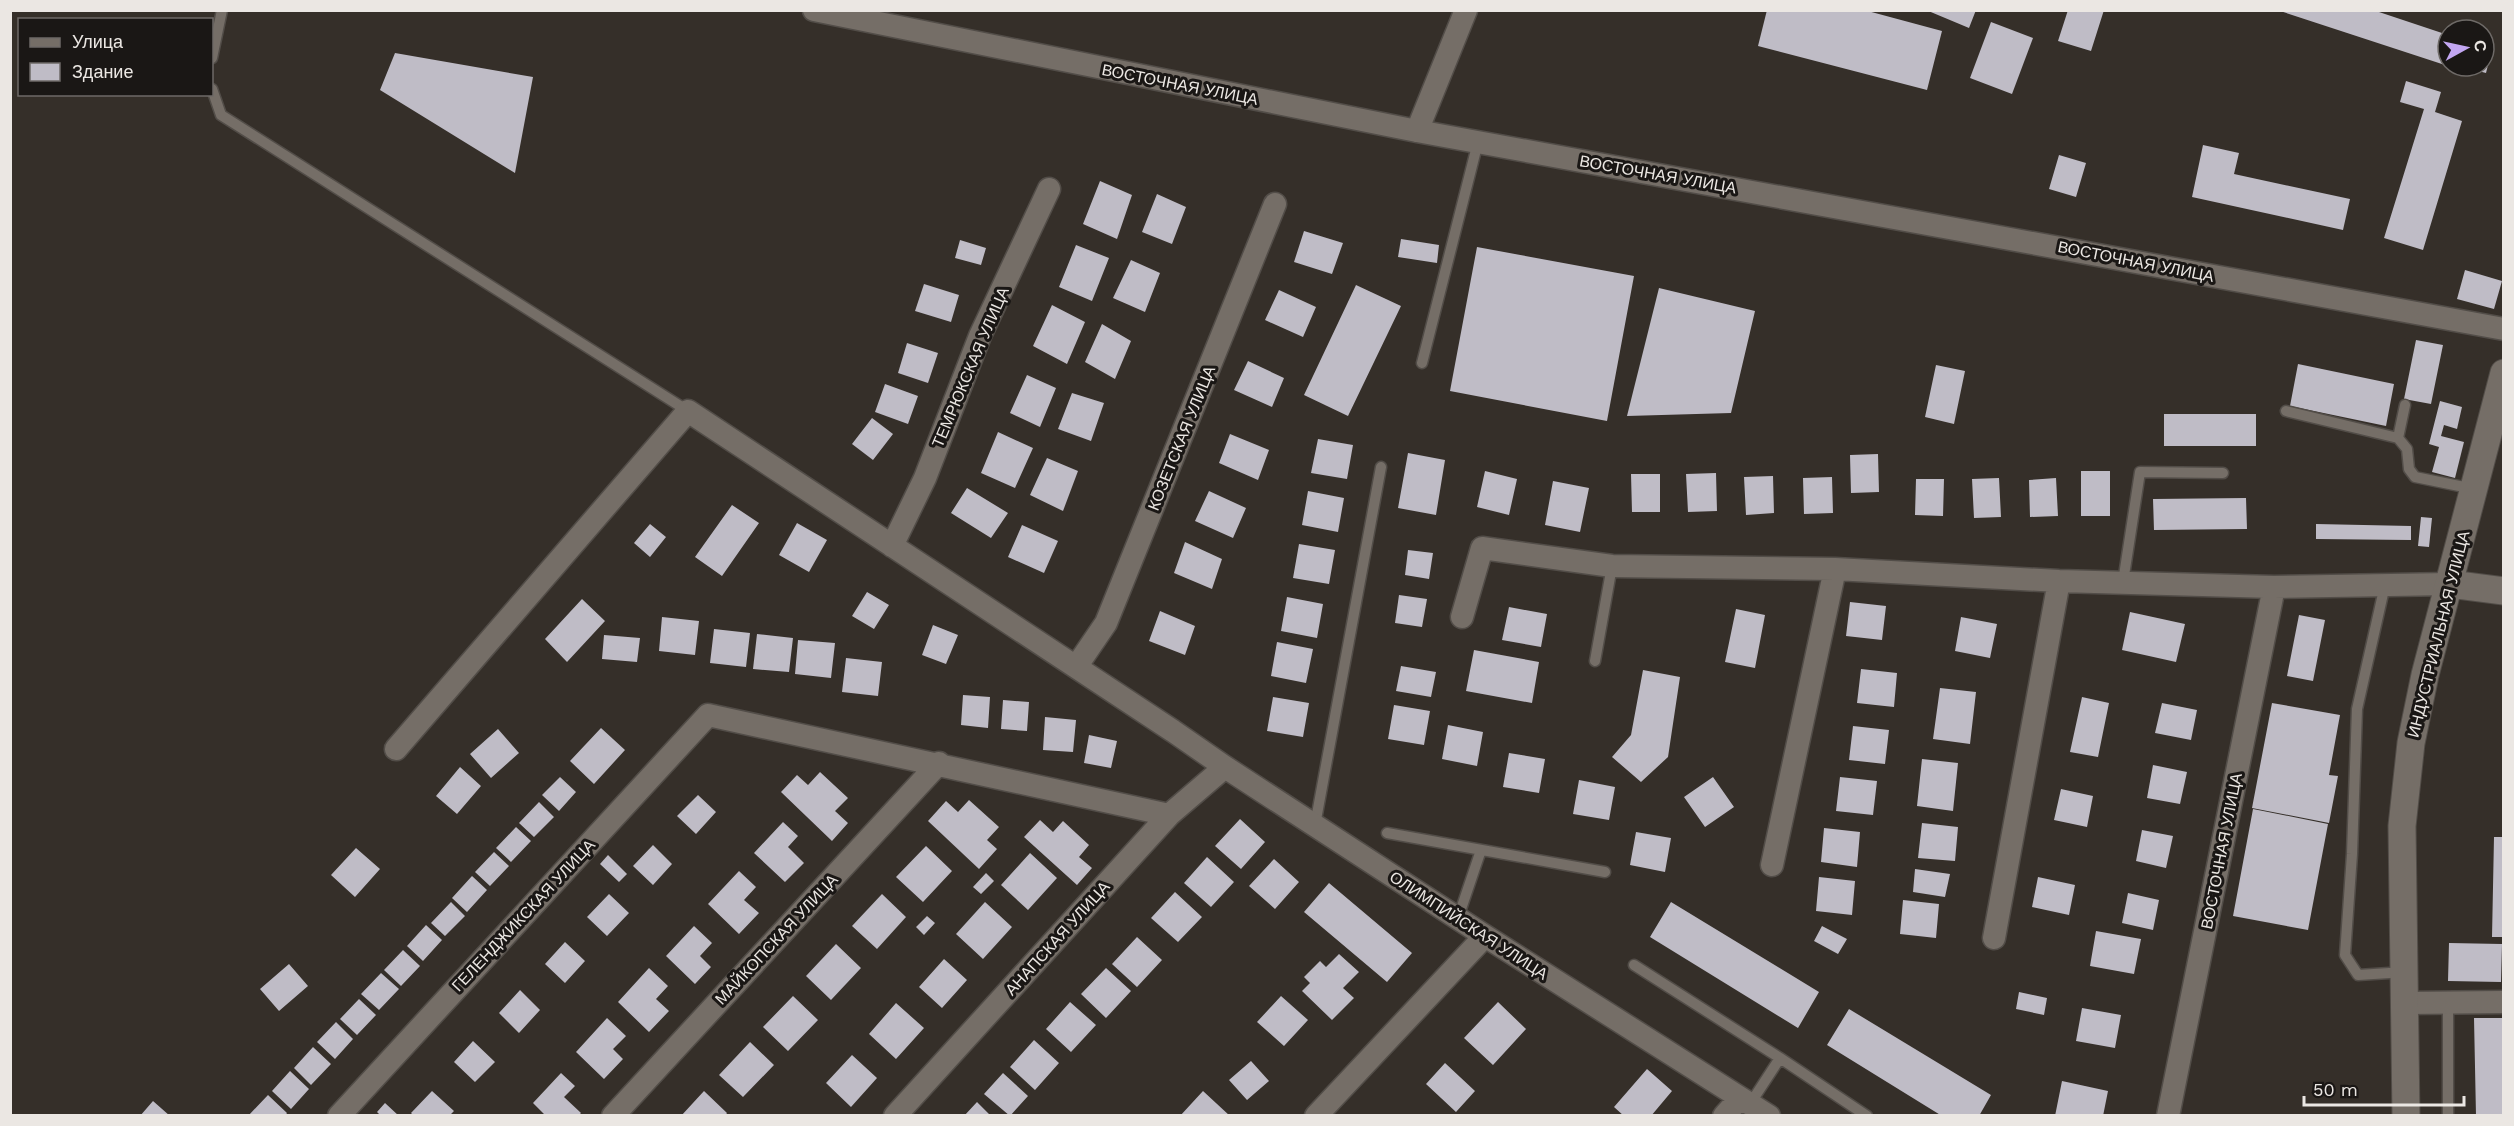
<svg xmlns="http://www.w3.org/2000/svg" width="2514" height="1126" font-family="'Work Sans',sans-serif">
	<style>
		.building { fill: #bfbcc6 }
		.lines { fill: none; stroke-linecap: round; stroke-linejoin: round }
		.service-casing { stroke: #524d48; stroke-width: 13 }
		.minor-casing { stroke: #524d48; stroke-width: 25 }
		.tertiary-casing { stroke: #524d48; stroke-width: 29 }
		.service { stroke: #756e67; stroke-width: 10 }
		.minor { stroke: #756e67; stroke-width: 22 }
		.tertiary { stroke: #756e67; stroke-width: 27 }
		.labels { text-anchor: middle; stroke-width: 6; stroke-linejoin: round; paint-order: stroke }
		.street-label { font-size: 16px; fill: #ebe7e3; stroke: #1a1715 }
	</style>
	<rect width="100%" height="100%" fill="#352f29"/>
	<path class="building" d="M1767,10H1864L1942,31L1927,90L1758,46Z
		M1926,10H1976L1969,28Z
		M2068,10H2104L2091,51L2058,41Z
		M2277,10H2373L2448,35V66Z
		M1991,22L2033,38L2012,94L1970,78Z
		M2484,47L2492,49L2486,73L2463,67L2484,66Z
		M395,53L533,77L515,173L380,90Z
		M2406,81L2441,92L2435,112L2462,121L2423,250L2384,238L2424,109L2400,102Z
		M2203,145L2239,153L2234,174L2350,199L2343,230L2192,197Z
		M2059,155L2086,163L2076,197L2049,189Z
		M1100,181L1132,195L1117,239L1083,224Z
		M1157,194L1186,207L1172,244L1142,232Z
		M1304,231L1343,243L1332,274L1294,262Z
		M1401,239L1439,245L1437,263L1398,257Z
		M960,240L986,248L981,265L955,258Z
		M1076,245L1109,258L1092,301L1059,287Z
		M1477,247L1634,276L1607,421L1450,391Z
		M1131,260L1160,273L1145,312L1113,298Z
		M2465,270L2502,281L2494,309L2457,299Z
		M924,284L959,295L951,322L915,311Z
		M1356,285L1401,306L1348,416L1304,395Z
		M1659,288L1755,311L1731,413L1627,416Z
		M1279,290L1316,307L1303,337L1265,320Z
		M1052,305L1085,322L1067,364L1033,346Z
		M1102,324L1131,341L1115,379L1085,362Z
		M2416,340L2443,345L2431,404L2404,399Z
		M907,343L938,353L928,383L898,373Z
		M1248,361L1284,378L1272,407L1234,390Z
		M2298,364L2394,384L2386,426L2290,406Z
		M1936,365L1965,371L1954,424L1925,417Z
		M1027,375L1056,388L1040,427L1010,413Z
		M885,384L918,396L908,424L875,412Z
		M1072,393L1104,403L1091,441L1058,429Z
		M2440,401L2462,407L2457,429L2444,425L2441,436L2464,442L2455,478L2432,472L2439,447L2429,444Z
		M2164,414H2256V446H2164Z
		M872,418L893,434L873,460L852,444Z
		M998,432L1033,448L1015,488L981,473Z
		M1230,434L1269,450L1258,480L1219,463Z
		M1318,439L1353,445L1347,479L1311,473Z
		M1408,453L1445,460L1436,515L1398,508Z
		M1878,454L1879,492L1851,493L1850,455Z
		M1047,458L1078,471L1063,511L1030,495Z
		M1485,471L1517,479L1509,515L1477,507Z
		M2081,471H2110V516H2081Z
		M1716,473L1717,511L1688,512L1686,474Z
		M1631,474H1660V512H1632Z
		M1773,476L1774,513L1746,515L1744,477Z
		M1832,477L1833,513L1804,514L1803,478Z
		M1999,478L2001,517L1974,518L1972,479Z
		M2056,478L2058,516L2030,517L2029,480Z
		M1916,479H1944L1943,516L1915,515Z
		M1553,481L1589,488L1580,532L1545,525Z
		M967,488L1008,513L991,538L951,513Z
		M1209,491L1246,508L1233,538L1195,521Z
		M1308,491L1344,498L1338,532L1302,525Z
		M2246,498L2247,529L2154,530L2153,499Z
		M732,505L759,523L722,576L695,557Z
		M2421,517L2432,518L2429,547L2418,546Z
		M797,523L827,540L809,572L779,555Z
		M650,524L666,537L650,557L634,543Z
		M2316,524L2411,526V540L2316,539Z
		M1022,525L1058,541L1044,573L1008,557Z
		M1185,542L1222,559L1212,589L1174,573Z
		M1299,544L1335,550L1329,584L1293,578Z
		M1408,550L1433,553L1429,579L1405,575Z
		M867,592L889,605L874,629L852,616Z
		M1399,595L1427,599L1422,627L1395,623Z
		M1287,597L1323,604L1317,638L1281,631Z
		M582,599L605,621L567,662L545,639Z
		M1850,602L1886,606L1882,640L1846,636Z
		M1509,607L1547,614L1541,647L1502,640Z
		M1736,609L1765,615L1755,668L1725,662Z
		M1160,611L1195,626L1185,655L1149,641Z
		M2130,612L2185,624L2176,662L2122,650Z
		M2299,615L2325,620L2313,681L2287,676Z
		M662,617L699,621L695,655L659,651Z
		M1961,617L1997,624L1990,658L1955,651Z
		M933,625L958,635L946,664L922,655Z
		M714,629L750,633L746,667L710,663Z
		M757,634L793,638L789,672L753,669Z
		M604,635L640,638L637,662L602,659Z
		M798,640L835,643L831,678L795,674Z
		M1277,642L1313,649L1306,683L1271,676Z
		M1474,650L1539,662L1532,703L1466,691Z
		M846,658L882,662L878,696L842,692Z
		M1401,666L1436,672L1431,697L1396,691Z
		M1861,669L1897,673L1894,707L1857,703Z
		M1643,670L1680,677L1668,757L1641,782L1612,757L1631,735Z
		M1940,688L1976,692L1970,744L1933,739Z
		M963,695L990,697L988,728L961,725Z
		M1273,697L1309,703L1303,737L1267,731Z
		M2082,697L2109,703L2098,757L2070,752Z
		M1003,700L1029,702L1027,731L1001,729Z
		M2162,703L2197,710L2191,740L2155,733Z
		M2272,703L2340,715L2329,775L2338,776L2329,823L2252,808Z
		M1394,705L1430,711L1424,745L1388,739Z
		M1045,717L1076,720L1073,752L1043,750Z
		M1448,725L1483,732L1477,766L1442,759Z
		M1853,726L1889,730L1885,764L1849,760Z
		M601,728L625,750L594,784L570,761Z
		M498,729L519,753L491,778L470,754Z
		M1089,735L1117,741L1111,768L1084,763Z
		M1509,753L1545,759L1539,793L1503,787Z
		M1922,759L1958,763L1953,811L1917,806Z
		M2153,765L2187,772L2180,804L2147,798Z
		M460,767L481,786L457,814L436,796Z
		M820,772L848,798L835,811L848,823L832,841L781,792L797,775L808,785Z
		M560,777L576,792L559,811L542,795Z
		M1713,777L1734,807L1705,827L1684,797Z
		M1840,777L1877,781L1873,815L1836,811Z
		M1579,780L1615,787L1609,820L1573,814Z
		M2061,789L2093,796L2087,827L2054,820Z
		M698,795L716,812L696,834L677,816Z
		M969,800L999,827L987,840L997,849L979,869L928,821L946,801L958,812Z
		M539,802L554,817L534,837L519,823Z
		M2253,809L2328,824L2308,930L2233,916Z
		M1240,819L1265,842L1241,869L1215,846Z
		M1040,820L1053,832L1063,821L1089,845L1079,857L1092,868L1077,885L1024,837Z
		M783,822L798,836L788,847L804,863L785,882L754,853Z
		M1922,823L1958,827L1955,861L1918,858Z
		M516,827L531,841L511,862L496,848Z
		M1824,828L1860,832L1857,867L1821,862Z
		M2142,830L2173,836L2166,868L2136,861Z
		M1636,832L1671,838L1665,872L1630,865Z
		M2494,837H2504V937H2492Z
		M653,845L672,864L653,885L633,866Z
		M926,846L952,871L923,902L896,877Z
		M356,848L380,869L355,897L331,875Z
		M494,852L509,866L490,886L475,872Z
		M1030,853L1057,878L1028,910L1001,885Z
		M608,855L627,874L619,882L600,864Z
		M1207,857L1234,882L1211,907L1184,883Z
		M1274,859L1299,882L1275,909L1249,886Z
		M1915,869L1950,874L1945,897L1913,892Z
		M739,871L756,887L744,900L759,913L739,934L708,904Z
		M986,873L994,881L981,894L973,887Z
		M472,876L487,890L467,912L452,898Z
		M1819,877L1855,881L1852,915L1816,911Z
		M2038,877L2075,885L2069,915L2032,907Z
		M1329,883L1412,953L1387,982L1304,912Z
		M1175,892L1202,917L1178,942L1151,918Z
		M2128,893L2159,900L2153,930L2122,923Z
		M609,894L629,913L607,936L587,917Z
		M882,894L906,917L877,949L852,926Z
		M1903,900L1939,904L1936,938L1900,934Z
		M451,902L465,916L445,936L431,923Z
		M985,902L1012,927L983,959L956,934Z
		M1671,902L1819,992L1798,1028L1650,937Z
		M927,916L935,923L924,935L916,927Z
		M426,925L442,940L423,961L407,946Z
		M694,926L712,943L700,956L711,967L695,984L666,956Z
		M1822,926L1847,939L1838,954L1814,941Z
		M2096,931L2141,939L2134,974L2090,966Z
		M1137,937L1162,960L1137,987L1112,964Z
		M565,942L585,961L565,983L545,964Z
		M2449,943L2502,944L2501,982L2448,981Z
		M836,944L861,968L831,1000L806,976Z
		M403,950L420,966L401,986L384,970Z
		M1339,954L1359,972L1343,988L1354,998L1332,1020L1302,991L1310,983L1304,977L1320,961L1326,967Z
		M944,959L967,980L942,1008L919,987Z
		M289,964L308,986L279,1011L260,989Z
		M649,968L668,986L656,999L669,1011L649,1032L618,1002Z
		M1106,968L1131,991L1106,1018L1081,994Z
		M381,973L399,989L379,1010L361,994Z
		M520,990L540,1010L519,1033L499,1013Z
		M2019,992L2047,998L2044,1015L2016,1009Z
		M793,996L818,1020L788,1051L763,1027Z
		M1281,996L1308,1020L1284,1046L1257,1022Z
		M359,999L376,1015L357,1035L340,1019Z
		M1070,1002L1096,1025L1071,1052L1046,1029Z
		M1498,1002L1526,1029L1493,1065L1464,1038Z
		M896,1003L924,1028L896,1059L869,1034Z
		M2082,1008L2121,1015L2115,1048L2076,1041Z
		M1849,1009L1991,1095L1979,1116H1942L1827,1045Z
		M607,1018L626,1036L613,1049L623,1059L604,1079L576,1052Z
		M2474,1018H2504V1116H2476Z
		M336,1022L353,1039L335,1059L317,1042Z
		M1034,1040L1059,1063L1035,1090L1010,1067Z
		M473,1041L495,1062L475,1082L454,1062Z
		M750,1042L774,1065L743,1097L719,1075Z
		M313,1047L331,1064L311,1085L294,1068Z
		M852,1055L877,1078L851,1107L826,1083Z
		M1251,1061L1269,1081L1247,1100L1229,1080Z
		M1445,1063L1475,1091L1456,1112L1426,1084Z
		M1647,1069L1672,1091L1651,1116H1624L1614,1107Z
		M290,1071L309,1089L291,1109L272,1091Z
		M561,1073L575,1086L564,1097L581,1113L578,1116H546L533,1103Z
		M1003,1073L1028,1096L1010,1116L984,1094Z
		M2062,1081L2108,1091L2103,1116H2055Z
		M432,1091L454,1111L449,1116H414L411,1113Z
		M704,1091L727,1113L725,1116H681Z
		M1203,1091L1230,1116H1180Z
		M268,1095L287,1113L285,1116H248Z
		M153,1101L170,1116H140Z
		M977,1102L991,1116H964Z
		M385,1103L399,1116H381L377,1112Z"/>
	<g class="lines">
		<defs>
			<path id="service" d="M212,58L222,10
				M212,89L221,115L688,411
				M1422,363L1478,142
				M2405,405L2398,438L2407,449L2409,469L2415,477L2474,489
				M2286,411L2398,438
				M2123,582L2140,472L2223,473
				M2385,585L2357,709L2352,854L2345,955L2358,975L2405,972
				M1595,661L1612,566
				M1315,825L1381,467
				M1387,833L1605,872
				M1458,918L1481,850
				M1634,965L1780,1058L1750,1104
				M2448,1004V1116
				M1780,1058L1867,1116"/>
			<path id="minor" d="M814,10L1417,131L2504,329
				M1417,131L1466,10
				M892,546L925,478L980,336L1049,189
				M1462,617L1482,548L1612,566L1835,569L2059,581L2274,587L2450,584
				M1076,667L1106,623L1275,204
				M396,749L688,411L1173,731L1225,767L1485,936L1769,1116
				M1772,865L1835,569
				M1994,938L2059,581
				M2406,1003L2504,1002
				M339,1116L708,715L1169,815
				M613,1116L939,763
				M895,1116L1169,815L1225,767
				M1316,1116L1485,936
				M1724,1116L1740,1098
				M2168,1116L2274,587"/>
			<path id="tertiary" d="M2450,584L2504,591
				M2406,1116L2402,826L2411,743L2425,675L2504,373"/>
		</defs>
		<use href="#service" class="service-casing"/>
		<use href="#minor" class="minor-casing"/>
		<use href="#tertiary" class="tertiary-casing"/>
		<use href="#service" class="service"/>
		<use href="#minor" class="minor"/>
		<use href="#tertiary" class="tertiary"/>
	</g>
	<g class="labels">
		<g class="street-label">
			<text transform="translate(1180 84) rotate(11)" y="6">ВОСТОЧНАЯ УЛИЦА</text>
			<text transform="translate(1658 174) rotate(10)" y="6">ВОСТОЧНАЯ УЛИЦА</text>
			<text transform="translate(2136 261) rotate(11)" y="6">ВОСТОЧНАЯ УЛИЦА</text>
			<text transform="translate(970 367) rotate(-67)" y="6">ТЕМРЮКСКАЯ УЛИЦА</text>
			<text transform="translate(1181 438) rotate(-68)" y="6">КОЗЕТСКАЯ УЛИЦА</text>
			<text transform="translate(2438 634) rotate(-76)" y="6">ИНДУСТРИАЛЬНАЯ УЛИЦА</text>
			<text transform="translate(2221 851) rotate(-79)" y="6">ВОСТОЧНАЯ УЛИЦА</text>
			<text transform="translate(523 915) rotate(-47)" y="6">ГЕЛЕНДЖИКСКАЯ УЛИЦА</text>
			<text transform="translate(1469 925) rotate(33)" y="6">ОЛИМПИЙСКАЯ УЛИЦА</text>
			<text transform="translate(1057 938) rotate(-48)" y="6">АНАПСКАЯ УЛИЦА</text>
			<text transform="translate(776 939) rotate(-47)" y="6">МАЙКОПСКАЯ УЛИЦА</text>
		</g>
	</g>
	<rect width="2514" height="1126" fill="none" stroke="#ebe7e3" stroke-width="24"/>
	<rect x="18" y="18" width="195" height="78" fill="#1a1715" stroke="#6e6a67" stroke-width="1.5"/>
	<rect x="30" y="38" width="30" height="9" fill="#756e67" stroke="#6e6a67" stroke-width="1.5"/>
	<text x="72" y="48" font-size="18" fill="#ebe7e3">Улица</text>
	<rect x="30" y="63" width="30" height="18" fill="#bfbcc6" stroke="#6e6a67" stroke-width="1.5"/>
	<text x="72" y="78" font-size="18" fill="#ebe7e3">Здание</text>
	<g transform="translate(2466 48) rotate(82)"><circle r="28" fill="#1a1715" stroke="#6e6a67" stroke-width="1.5"/>
	<path d="M0-4.5L10 22L0 15L-10 22Z" fill="#c3a7f2"/>
	<text y="-9" font-size="16" font-weight="bold" text-anchor="middle" fill="#ebe7e3">С</text>
	</g>
	<path d="M2304 1096v9h160v-9" fill="none" stroke="#ebe7e3" stroke-width="3"/>
	<text x="2313" y="1096" font-size="18" fill="#ebe7e3" stroke="#1a1715" stroke-width="4.5" paint-order="stroke">50 m</text>
</svg>
